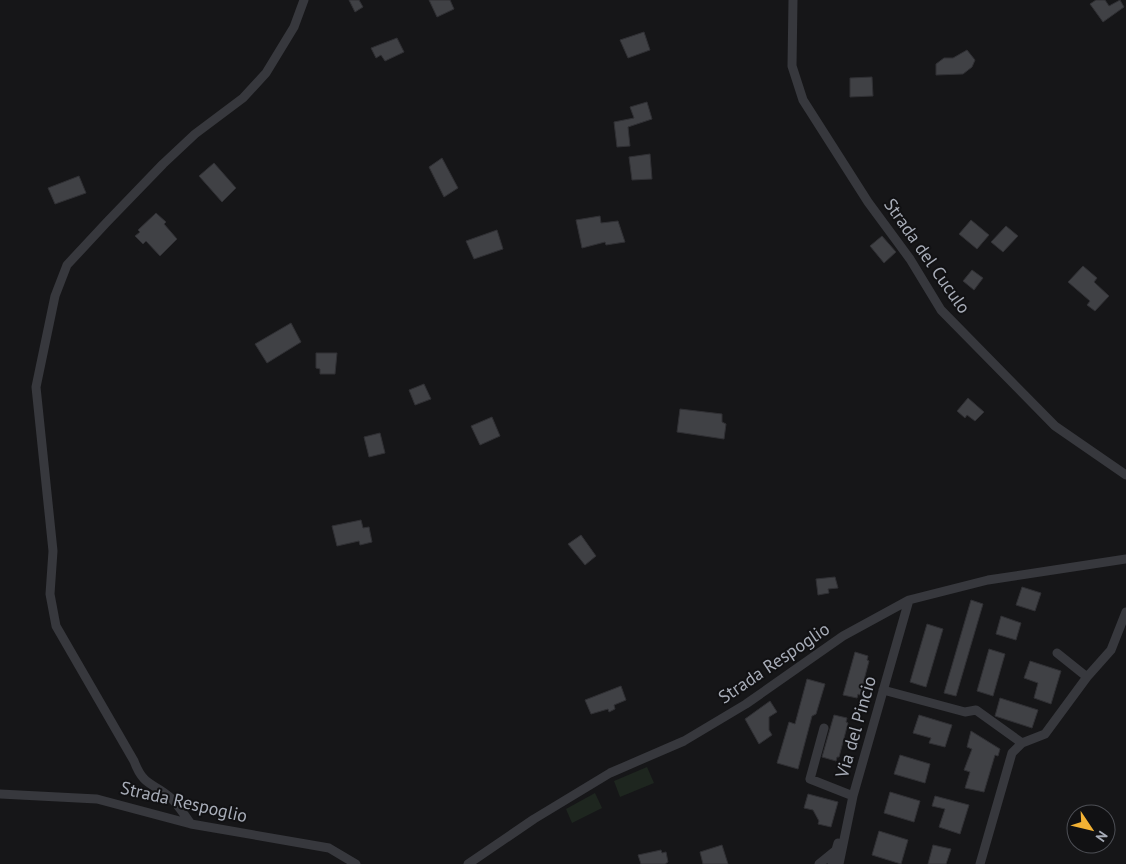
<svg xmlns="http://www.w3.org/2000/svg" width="1126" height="864" font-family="'PT Sans',sans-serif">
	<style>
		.green { fill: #1e261f }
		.building { fill: #404145; stroke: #303034 }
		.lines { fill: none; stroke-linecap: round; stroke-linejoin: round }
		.minor { stroke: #37383d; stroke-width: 9 }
		.labels { text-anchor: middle; stroke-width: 4; stroke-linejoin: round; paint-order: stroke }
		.street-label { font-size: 18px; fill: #a8adb8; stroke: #111113 }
	</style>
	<rect width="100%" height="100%" fill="#161618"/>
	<path class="green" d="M647,767L654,783L620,797L614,781Z
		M595,793L602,808L572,823L566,809Z"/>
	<path class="building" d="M349,0H359L363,7L355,12Z
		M429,0H450L454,9L437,17Z
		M1096,0H1105L1109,6L1120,0L1124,7L1103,22L1090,4Z
		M644,32L650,50L628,58L620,40Z
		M397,38L404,52L385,61L381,55L376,58L371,48Z
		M967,50L975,60L972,67L963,74L936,75V64L944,58H953Z
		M872,77L873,96L850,97V78Z
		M647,102L652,119L628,127L630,146L617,147L614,122L634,118L630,107Z
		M650,154L652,179L632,180L629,157Z
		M442,158L458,188L444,197L429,167Z
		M214,163L236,188L222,202L199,176Z
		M79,176L86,193L55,204L48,188Z
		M156,213L166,222L164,224L177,239L160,256L146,241L143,244L135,236L140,232L138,230Z
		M600,216L601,223L618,221L625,242L606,245L605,242L582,248L576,220Z
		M971,220L989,235L977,249L959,234Z
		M1006,226L1018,236L1003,252L991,242Z
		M497,230L503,249L474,259L466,241Z
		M882,236L896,252L884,263L870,246Z
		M1083,266L1097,278L1094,282L1109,296L1095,311L1087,305L1090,301L1068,282Z
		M972,270L983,278L974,290L963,281Z
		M291,323L301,342L267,363L255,344Z
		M316,353H337L335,374H320V369L316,368Z
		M424,384L431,399L415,405L409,390Z
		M968,398L984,412L975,421L967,415L965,418L957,411Z
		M680,409L722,414V422L726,424L724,439L677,432Z
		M492,417L500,436L480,445L471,426Z
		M380,433L385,453L369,457L364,437Z
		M361,520L363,528L369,527L372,542L360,545L359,541L337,546L332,526Z
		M581,535L596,556L585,565L568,544Z
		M835,577L838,588L828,589L829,593L818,595L816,579Z
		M1022,587L1041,593L1035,611L1016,605Z
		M971,600L983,604L956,696L944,693Z
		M1001,616L1021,623L1016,640L996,634Z
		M927,624L943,629L926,687L910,682Z
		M989,649L1005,654L993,696L977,691Z
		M855,652L868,656L867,660L869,661L860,695L858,694L857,698L843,695Z
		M1030,661L1061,671L1051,704L1034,698L1038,683L1024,678Z
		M807,679L825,684L816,714L812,716L798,769L777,763L789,722L795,724Z
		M621,686L626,700L614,705L615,709L609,712L608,709L591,714L585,700Z
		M1000,698L1038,710L1032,728L995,716Z
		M770,701L777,712L769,717V730L772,735L759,744L745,719Z
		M834,715L847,718L846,722L848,723L839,757H837L836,761L822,757Z
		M919,715L952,725L945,747L929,743L931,738L913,733Z
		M971,731L1000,749L998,756L995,755L984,792L965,788L970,772L964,770L972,749L967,747Z
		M900,755L930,764L925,783L894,774Z
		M890,792L920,801L914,822L884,813Z
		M808,794L838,802L831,827L818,824L819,821L813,810L804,808Z
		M935,796L969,805L960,834L939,827L945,809L932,806Z
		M879,831L908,840L901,864L872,855Z
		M722,845L728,864H703L700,852Z
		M933,845L951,849L946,864H928Z
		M661,850L662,853L666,852L668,862L665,864H641L638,855Z"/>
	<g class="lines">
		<path class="minor" d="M793,0L792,66L803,100L868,202L910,259L941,310L1055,426L1126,475
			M1057,653L1087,677
			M883,690L965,712L976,710L1022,743
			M824,728L810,779L853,796
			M0,794L97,799L191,824L329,848L356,864
			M191,824C185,816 179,806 172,799C154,782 144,788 134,761L56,626L50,594L53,551L36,387L55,296L67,265L107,222L163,164L195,134L243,98L266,73L294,27L304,0
			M468,864L534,819L610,773L684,741L746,704L843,636L909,600L988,580L1126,559
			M819,864L835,851
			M832,864L838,843
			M839,864L853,796L909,600
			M980,864L1012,753L1022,743L1045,734L1087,677L1111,650L1126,612"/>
	</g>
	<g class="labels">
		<g class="street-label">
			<text transform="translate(927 256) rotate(55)" y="6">Strada del Cuculo</text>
			<text transform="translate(774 663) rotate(-34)" y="6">Strada Respoglio</text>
			<text transform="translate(856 727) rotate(-74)" y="6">Via del Pincio</text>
			<text transform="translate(184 802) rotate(13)" y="6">Strada Respoglio</text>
		</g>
	</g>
	<g transform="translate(1091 829) rotate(125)"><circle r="24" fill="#111113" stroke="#4d4f55"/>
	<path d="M0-4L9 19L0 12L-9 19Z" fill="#f2b134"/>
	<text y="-8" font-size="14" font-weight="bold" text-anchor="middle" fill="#a8adb8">N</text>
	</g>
</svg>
